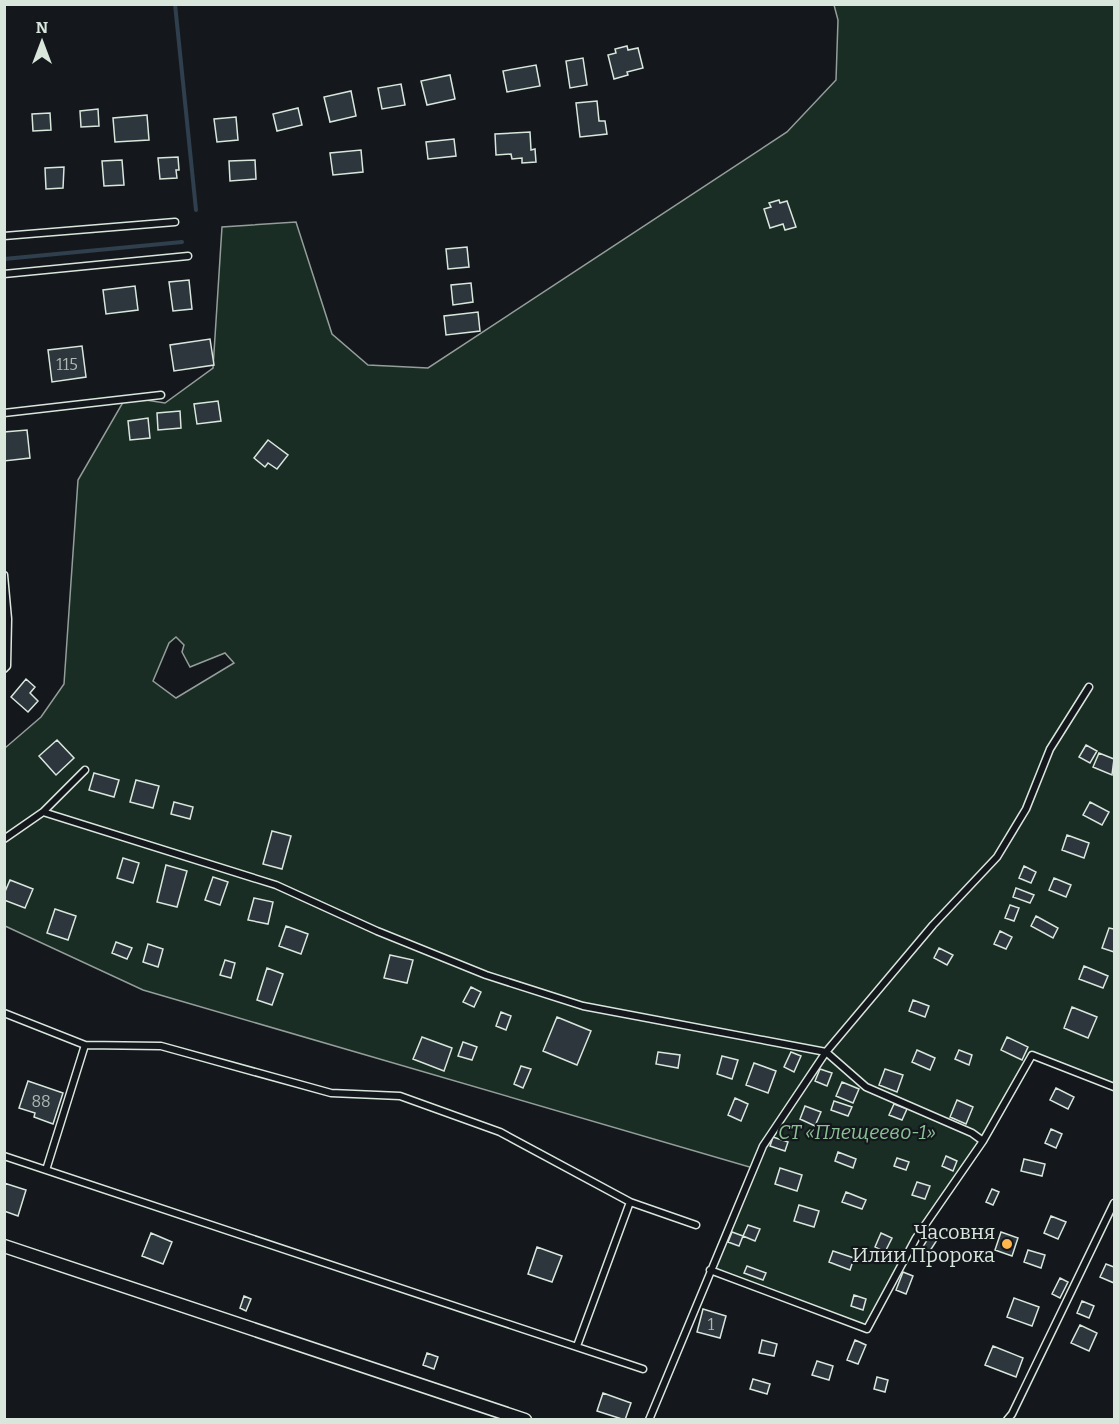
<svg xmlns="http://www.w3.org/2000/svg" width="1119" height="1424" font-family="Bitter,serif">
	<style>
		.green { fill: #1a2d24; stroke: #939e99; stroke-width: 1.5; fill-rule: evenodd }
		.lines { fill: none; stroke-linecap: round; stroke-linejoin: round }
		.stream { stroke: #2f3f4d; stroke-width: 4 }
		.building { fill: #2c363c; stroke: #d8e6dc; stroke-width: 1.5 }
		.lane-casing { stroke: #d8e6dc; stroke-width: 9 }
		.street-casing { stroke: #d8e6dc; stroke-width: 15 }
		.lane { stroke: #14181c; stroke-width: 6 }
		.street { stroke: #14181c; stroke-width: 12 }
		.poi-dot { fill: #ffb74d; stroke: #14181c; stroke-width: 2 }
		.labels { text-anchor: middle; stroke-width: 4.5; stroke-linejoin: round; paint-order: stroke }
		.number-label { font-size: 16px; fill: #adbab4 }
		.park-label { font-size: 20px; font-style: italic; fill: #8ac095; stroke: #14181c }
		.poi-label { font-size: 20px; fill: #d8e6dc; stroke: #14181c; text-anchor: end }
	</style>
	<rect width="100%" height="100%" fill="#14181c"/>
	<path class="green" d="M834,5H1114V1087L1032,1056L983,1141L916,1238L867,1329L710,1270L753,1168L143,990L5,926V748L41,717L64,684L78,480L126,397L165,403L213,368L222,227L296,222L332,334L368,365L428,368L787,132L836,80L838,20ZM176,637L184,645L182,652L190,667L225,653L234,663L176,698L153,681L169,643Z"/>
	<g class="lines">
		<path class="stream" d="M175,4L196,210
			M4,259L182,242"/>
	</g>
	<path class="building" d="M627,46L628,50L638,48L643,68L627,72L628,75L614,79L608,55L616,53L615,49Z
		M583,58L587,85L570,88L566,61Z
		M536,65L540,86L507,92L503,71Z
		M450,75L455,99L427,105L421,81Z
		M401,84L405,105L382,109L378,88Z
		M351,91L356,116L330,122L324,97Z
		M597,101L599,121H605L607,134L580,137L576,103Z
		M298,108L302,125L277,131L273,114Z
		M98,109L99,126L81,127L80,111Z
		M50,113L51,130L33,131L32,114Z
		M147,115L149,140L115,142L113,118Z
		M236,117L238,140L217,142L214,119Z
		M530,132L531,150L535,149L536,162L522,163V158L512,159L511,154L496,155L495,134Z
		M454,139L456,156L428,159L426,142Z
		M361,150L363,172L333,175L330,153Z
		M178,157L179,170H176L177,178L160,179L158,158Z
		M122,160L124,185L104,186L102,161Z
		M255,160L256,179L230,181L229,161Z
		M64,167L63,188L46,189L45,168Z
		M779,200L780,203L787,201L796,227L785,230L783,224L770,228L764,209L771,207L769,203Z
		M467,247L469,267L448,269L446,249Z
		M189,280L192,309L173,311L169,282Z
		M471,283L473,302L453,305L451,285Z
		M135,286L138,310L106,314L103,290Z
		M478,312L480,331L446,335L444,316Z
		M210,339L214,365L174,371L170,345Z
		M82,346L86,377L52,382L48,350Z
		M218,401L221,421L197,424L194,404Z
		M180,411L181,428L158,430L157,413Z
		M148,418L150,438L130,440L128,421Z
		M27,430L30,458L4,461V432Z
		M268,440L288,455L277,469L268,463L265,467L254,458Z
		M26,679L35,687L30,693L38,701L28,712L11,697Z
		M57,740L74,758L56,775L39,756Z
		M1086,745L1097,751L1090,763L1079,757Z
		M1099,753L1114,759L1112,775L1093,767Z
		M94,773L119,780L114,797L89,790Z
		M136,780L159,786L153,808L130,802Z
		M174,802L193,807L190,819L171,814Z
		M1090,802L1109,812L1102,825L1083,815Z
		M272,831L291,836L282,869L263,864Z
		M1067,835L1089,843L1084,858L1062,850Z
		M123,858L139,863L133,883L117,878Z
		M166,865L187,871L177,907L157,902Z
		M1024,866L1036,872L1031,883L1019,878Z
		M213,877L228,882L220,905L205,900Z
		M1054,878L1071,885L1066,897L1049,890Z
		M10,880L33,889L25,908L4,900V894Z
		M1016,888L1034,895L1030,903L1013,897Z
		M254,898L273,902L268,924L248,920Z
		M1010,905L1019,908L1014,921L1005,918Z
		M55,909L76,916L68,940L47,933Z
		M1036,916L1058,928L1053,938L1031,926Z
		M286,926L308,934L301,954L279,946Z
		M1109,928L1114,929V952L1102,948Z
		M1000,931L1012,937L1006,949L994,944Z
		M116,942L132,948L127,959L112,953Z
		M148,944L163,949L158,967L143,962Z
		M939,948L953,955L947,965L934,958Z
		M390,955L413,960L407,983L384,978Z
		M225,960L235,963L231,978L220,975Z
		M1084,966L1108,976L1103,988L1079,979Z
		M267,968L283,974L272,1005L257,1000Z
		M471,987L481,992L474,1007L463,1002Z
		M913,1000L929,1006L925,1017L909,1011Z
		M1072,1007L1097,1017L1088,1038L1064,1028Z
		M501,1012L511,1016L506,1030L496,1026Z
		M557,1017L591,1031L577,1065L543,1051Z
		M422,1037L452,1048L444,1071L413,1059Z
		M1007,1037L1028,1047L1022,1060L1001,1050Z
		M463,1042L477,1047L472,1060L458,1056Z
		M917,1050L935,1058L930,1070L912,1062Z
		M959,1050L972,1055L969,1065L955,1059Z
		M658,1052L680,1055L678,1068L656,1064Z
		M791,1052L801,1056L794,1072L784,1067Z
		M722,1056L738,1060L732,1079L717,1074Z
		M754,1063L776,1071L768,1093L746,1085Z
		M521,1066L531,1069L523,1088L514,1084Z
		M820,1069L832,1073L827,1086L815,1081Z
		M885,1069L903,1075L897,1092L879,1085Z
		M28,1081L63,1093L53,1124L34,1117L35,1113L19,1108Z
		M842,1082L859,1089L853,1103L836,1096Z
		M1056,1088L1074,1097L1068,1109L1050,1100Z
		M735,1098L748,1104L741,1121L728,1115Z
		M957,1100L973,1107L966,1124L950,1117Z
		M834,1101L852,1107L848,1116L831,1110Z
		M894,1104L907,1109L902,1120L889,1115Z
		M805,1106L821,1112L815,1126L800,1119Z
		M1051,1129L1062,1134L1056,1148L1045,1143Z
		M773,1137L788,1142L785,1151L770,1146Z
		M838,1152L856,1159L853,1168L835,1161Z
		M946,1156L957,1161L953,1171L942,1166Z
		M897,1158L909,1162L906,1170L894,1166Z
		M1024,1159L1045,1164L1042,1176L1021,1171Z
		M780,1168L802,1175L797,1191L775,1184Z
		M917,1182L930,1186L925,1199L912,1195Z
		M4,1183L26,1190L18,1216L4,1211Z
		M992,1189L999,1192L993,1205L986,1202Z
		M846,1192L866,1200L862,1209L842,1202Z
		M799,1205L819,1211L814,1227L794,1221Z
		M1051,1216L1066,1222L1058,1239L1044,1233Z
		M748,1225L760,1229L755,1241L743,1236Z
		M732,1232L743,1236L739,1246L728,1242Z
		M1001,1232L1018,1238L1012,1256L995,1250Z
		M151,1233L172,1242L163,1264L142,1256Z
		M881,1233L892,1238L885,1252L875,1247Z
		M930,1235L937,1240L928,1254L921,1250Z
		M537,1247L562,1256L552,1282L528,1274Z
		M1028,1250L1045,1255L1041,1268L1024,1262Z
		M833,1251L854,1258L850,1270L829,1262Z
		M1106,1264L1114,1267V1283L1100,1277Z
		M747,1266L766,1273L763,1280L744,1273Z
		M903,1272L913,1276L906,1294L896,1290Z
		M1060,1278L1068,1282L1060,1298L1052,1294Z
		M854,1295L866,1299L863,1310L851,1306Z
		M244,1296L251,1299L246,1311L240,1308Z
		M1014,1298L1039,1307L1032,1326L1007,1317Z
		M1082,1301L1094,1306L1089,1318L1077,1313Z
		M703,1309L726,1316L720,1338L697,1332Z
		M1080,1325L1097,1333L1089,1351L1071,1343Z
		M762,1340L777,1344L774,1356L759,1353Z
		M855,1340L866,1345L858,1364L847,1360Z
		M993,1346L1023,1358L1016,1377L985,1365Z
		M427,1353L438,1357L434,1369L423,1365Z
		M817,1361L833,1366L829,1380L812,1375Z
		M877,1377L888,1380L885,1392L874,1389Z
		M753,1379L770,1384L767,1394L750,1389Z
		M603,1393L631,1403L625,1420L597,1411Z"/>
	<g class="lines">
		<defs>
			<path id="lane" d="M4,236L175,222
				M4,274L188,256
				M4,413L161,395
				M4,575L8,619L7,666L4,669
				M43,812L276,885L377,931L486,975L583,1006L826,1052L866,1087L972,1133L983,1141
				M4,839L43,812L85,770
				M4,1013L85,1045L161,1046L331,1093L400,1096L500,1132L630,1202L577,1346
				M4,1156L643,1369
				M46,1170L85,1045
				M630,1202L696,1225
				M710,1270L867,1329L916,1238L983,1141L1032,1055L1114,1087
				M649,1420L763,1146L826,1052L933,925L997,857L1026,809L1050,749L1089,687
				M1007,1420L1012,1414L1114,1203"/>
			<path id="street" d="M4,1246L525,1420"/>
		</defs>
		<use href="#lane" class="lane-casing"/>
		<use href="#street" class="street-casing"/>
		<use href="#lane" class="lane"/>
		<use href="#street" class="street"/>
	</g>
	<circle class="poi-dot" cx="1007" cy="1244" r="6"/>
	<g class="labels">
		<g class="number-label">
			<text x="67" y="370">115</text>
			<text x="41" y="1107">88</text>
			<text x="711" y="1330">1</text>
		</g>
		<g class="park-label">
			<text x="857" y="1139">СТ «Плещеево-1»</text>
		</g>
		<g class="poi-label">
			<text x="995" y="1239">Часовня<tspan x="995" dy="23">Илии Пророка</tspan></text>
		</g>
	</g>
	<rect width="1119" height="1424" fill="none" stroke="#d8e6dc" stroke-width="12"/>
	<g transform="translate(42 42)" stroke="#14181c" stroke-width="4.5" paint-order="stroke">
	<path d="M0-4.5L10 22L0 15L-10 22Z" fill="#d8e6dc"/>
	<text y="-9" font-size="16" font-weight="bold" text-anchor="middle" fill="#d8e6dc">N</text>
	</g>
</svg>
